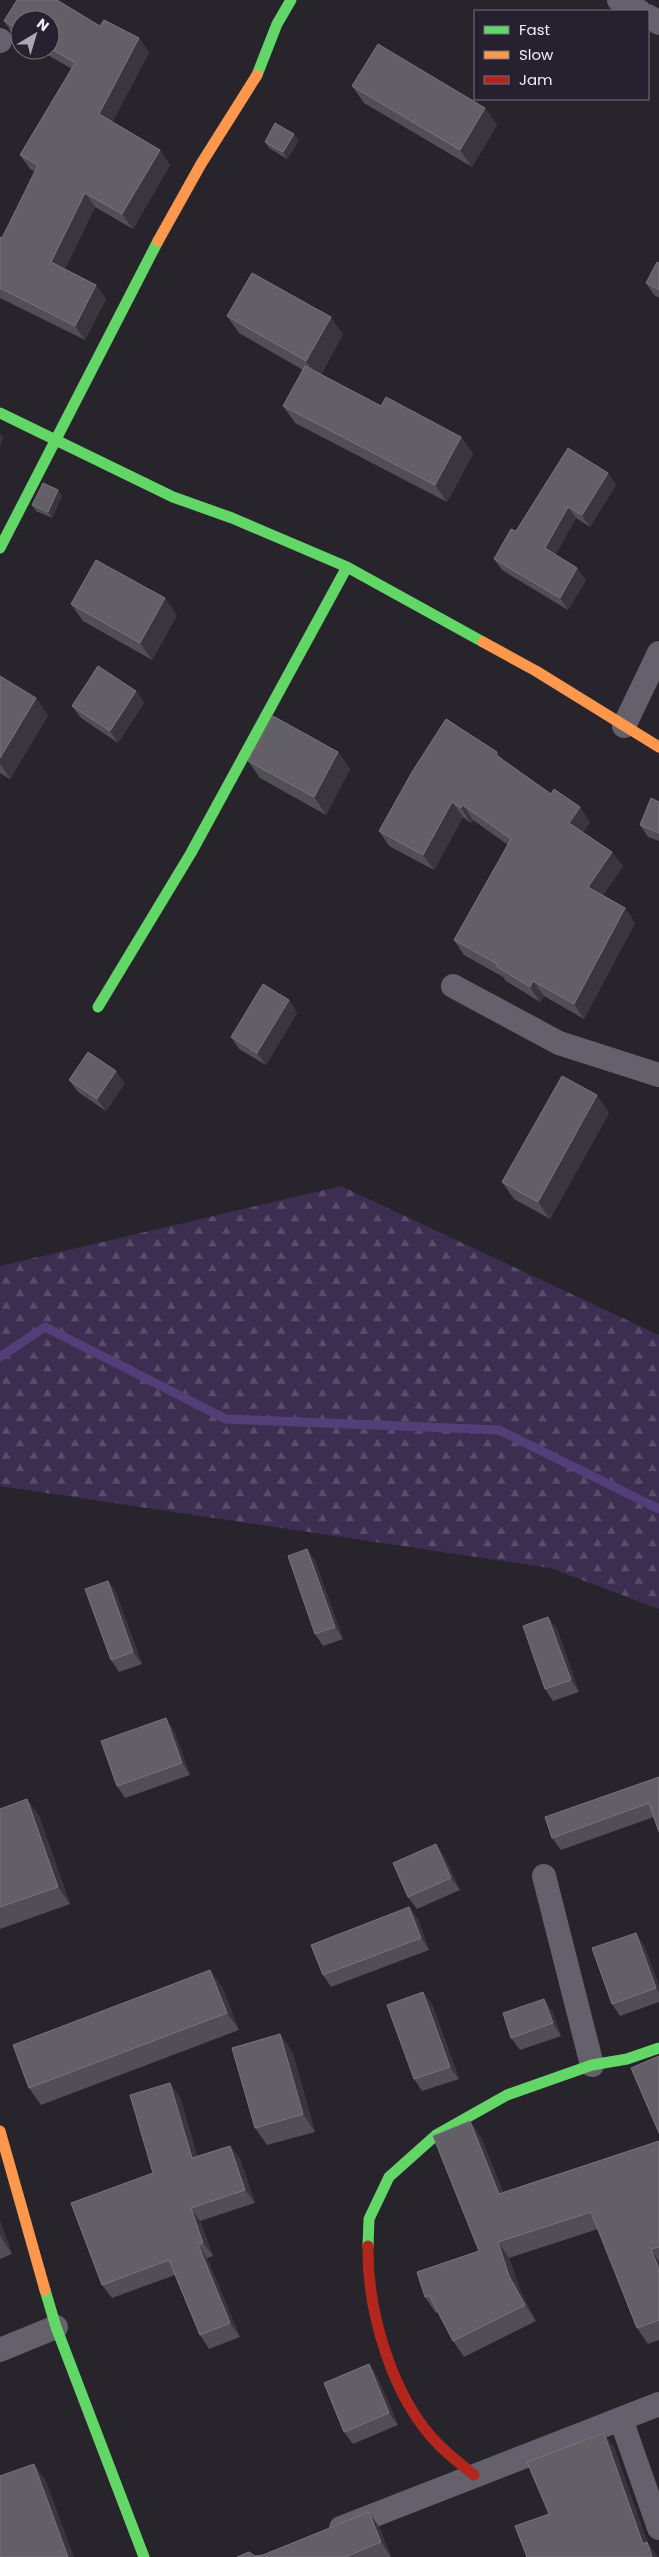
<svg xmlns="http://www.w3.org/2000/svg" width="659" height="2557" font-family="Poppins,sans-serif">
	<style>
		.forest { fill: url(#forest-firs) }
		.lines { fill: none; stroke-linecap: round; stroke-linejoin: round }
		.stream { stroke: #543e77; stroke-width: 9 }
		.street { stroke: #65616c; stroke-width: 24 }
		.fast { stroke: #63d668; stroke-width: 11 }
		.slow { stroke: #ff974d; stroke-width: 11 }
		.jam { stroke: #b3261e; stroke-width: 11 }
		.wall { fill: #514e55 }
		.shaded-wall { fill: #39363d }
		.building { fill: #625f67; stroke: #78757d }
	</style>
	<defs>
		<pattern id="forest-firs" width="22" height="20" patternUnits="userSpaceOnUse" patternTransform="scale(1.25)"><rect width="22" height="20" fill="#3b2e50"/><path d="M5 1l3.5 6h-7zM16 11l3.5 6h-7z" fill="#584d6a"/></pattern>
	</defs>
	<rect width="100%" height="100%" fill="#27242c"/>
	<path class="forest" d="M341,1186L659,1335V1609L550,1568L0,1486V1266Z"/>
	<g class="lines">
		<path class="stream" d="M0,1357L45,1327L226,1419L499,1430L659,1509"/>
		<path class="street" d="M619,0L639,11
			M648,16L659,23
			M0,40V41
			M624,726L659,653
			M453,986L559,1043L659,1075
			M544,1876L592,2065
			M0,2350L56,2327
			M621,2419L659,2528
			M341,2528L659,2404"/>
		<path class="fast" d="M257,75L277,24L291,0
			M0,413L173,497L232,518L347,567L483,642
			M0,548L158,241
			M98,1007L191,853L347,567
			M368,2246L369,2219L389,2177L436,2135L507,2095L592,2065L627,2059L659,2048
			M45,2290L56,2327L144,2557"/>
		<path class="slow" d="M158,241L201,164L257,75
			M483,642L536,671L659,747
			M0,2131L45,2290"/>
		<path class="jam" d="M368,2246C367,2311 392,2398 439,2445C450,2456 462,2465 474,2475"/>
	</g>
	<path class="wall" d="M17,0H57L100,26L104,20L139,38L149,53L112,122L160,150L170,165L133,229L95,207L65,269L96,285L106,299L85,340L0,298V237L2,238L35,172L30,169L20,155L72,69L39,50H50V20H20V39L14,36L4,21Z
		M352,86L485,108L497,125L472,167L364,103Z
		M299,140L287,159L269,148L265,142Z
		M659,263V298L654,295L646,283Z
		M227,316L343,334L321,374L381,406L461,437L473,454L447,502L295,423L283,406L303,370L239,333Z
		M608,473L616,485L590,527L576,518L555,555L586,580L568,610L502,570L494,559L516,531Z
		M58,490L62,496L52,518L36,511L32,505Z
		M71,604L177,615L152,660L83,621Z
		M0,676L48,715L10,779L0,773Z
		M136,691L144,703L118,743L81,718L72,706Z
		M338,752L350,769L326,815L260,778L248,761Z
		M503,760L590,822L583,832L623,866L603,895L625,908L635,923L584,1019L544,996L540,1002L506,981L503,977L464,955L454,940L508,845L473,820L471,823L463,817L434,870L389,846L379,831Z
		M659,802V841L648,837L640,825Z
		M289,1000L297,1013L266,1065L239,1049L231,1037Z
		M69,1080L125,1083L106,1111L78,1092Z
		M609,1113L550,1219L514,1199L502,1182Z
		M307,1549L315,1561L343,1639L323,1646L315,1634Z
		M108,1581L116,1593L142,1664L119,1672L111,1660Z
		M548,1617L557,1629L579,1692L553,1701L545,1689Z
		M166,1718L174,1731L190,1775L125,1798L117,1786Z
		M659,1777L654,1817L561,1850L552,1838Z
		M27,1799L39,1816L70,1904L0,1929V1809Z
		M444,1856L460,1890L417,1909L408,1897Z
		M409,1907L418,1919L429,1950L331,1987L323,1975Z
		M644,1945L659,1986V2002L620,2016L612,2004Z
		M222,1987L239,2030L41,2105L29,2088Z
		M432,2004L459,2079L422,2091L414,2079Z
		M552,2011L561,2036L520,2050L511,2038Z
		M292,2051L315,2132L267,2145L255,2128Z
		M180,2097L197,2156L230,2146L240,2159L255,2203L200,2221L213,2256L207,2258L240,2337L209,2349L200,2335L175,2275L112,2298L102,2285L153,2173Z
		M481,2137L503,2192L659,2141V2340L648,2344L637,2328L598,2229L509,2258L521,2292L536,2321L464,2357L453,2341L438,2312L436,2313L425,2297L479,2251Z
		M0,2221L12,2254L0,2259Z
		M369,2364L377,2376L398,2425L353,2444L344,2432Z
		M369,2512L379,2527L391,2557H237L263,2555Z"/>
	<path class="shaded-wall" d="M139,38L149,53L109,129L99,114Z
		M485,108L497,125L472,167L460,150Z
		M294,134L299,140L287,159L283,152Z
		M160,150L170,165L133,229L122,214Z
		M85,193L95,207L61,277L51,262Z
		M96,285L106,299L85,340L75,326Z
		M331,317L343,334L318,378L306,361Z
		M0,433L3,438L0,447Z
		M461,437L473,454L447,502L435,485Z
		M608,473L616,485L590,527L582,515Z
		M58,490L62,496L52,518L48,512Z
		M568,507L576,518L553,560L545,548Z
		M577,568L586,580L568,610L560,598Z
		M165,598L177,615L152,660L140,643Z
		M136,691L144,703L118,743L110,731Z
		M36,698L48,715L10,779L0,764V758Z
		M338,752L350,769L326,815L314,797Z
		M497,752L508,767L496,755Z
		M452,802L463,817L434,870L423,855Z
		M463,805L473,820L471,823L461,808Z
		M580,807L590,822L580,838L569,823Z
		M612,852L623,866L598,902L588,887Z
		M625,908L635,923L584,1019L574,1004Z
		M533,981L544,996L540,1002L530,987Z
		M289,1000L297,1013L266,1065L257,1053Z
		M116,1071L125,1083L106,1111L97,1099Z
		M597,1095L609,1113L550,1219L538,1202Z
		M307,1549L315,1561L343,1639L335,1627Z
		M108,1581L116,1593L142,1664L133,1652Z
		M548,1617L557,1629L579,1692L571,1680Z
		M166,1718L174,1731L190,1775L182,1763Z
		M27,1799L39,1816L70,1904L58,1887Z
		M436,1844L444,1856L460,1890L451,1878Z
		M409,1907L418,1919L429,1950L421,1938Z
		M636,1933L644,1945L659,1986V1993L656,1988Z
		M210,1970L222,1987L239,2030L227,2013Z
		M423,1992L432,2004L459,2079L450,2067Z
		M544,1999L552,2011L561,2036L553,2023Z
		M280,2034L292,2051L315,2132L303,2114Z
		M170,2083L180,2097L202,2172L192,2158Z
		M470,2121L481,2137L510,2209L499,2194Z
		M230,2146L240,2159L255,2203L245,2190Z
		M191,2208L200,2221L213,2256L203,2243Z
		M0,2221L12,2254L2,2239L0,2235Z
		M498,2242L509,2258L521,2292L536,2321L525,2305L509,2276Z
		M198,2244L207,2258L240,2337L230,2323Z
		M651,2249L659,2261V2269Z
		M369,2364L377,2376L398,2425L389,2413Z
		M604,2433L614,2447L648,2543L658,2557H652L643,2544Z
		M34,2464L46,2481L74,2557H68Z
		M369,2512L379,2527L391,2557L381,2542Z"/>
	<path class="building" d="M17,0H57L100,26L104,20L139,38L99,114L160,150L122,214L85,193L51,262L96,285L75,326L0,288V237L2,238L38,165L20,155L75,63L50,48V20H20V31L4,21Z
		M378,44L485,108L460,150L352,86Z
		M275,123L294,134L283,152L265,142Z
		M657,262L659,263V290L646,283Z
		M252,273L331,317L306,361L227,316Z
		M305,366L381,406L386,397L461,437L435,485L283,406Z
		M568,448L608,473L582,515L568,507L545,548L577,568L560,598L494,559L511,529L516,531Z
		M43,483L58,490L48,512L32,505Z
		M96,560L165,598L140,643L71,604Z
		M98,666L136,691L110,731L72,706Z
		M0,676L36,698L0,758Z
		M273,716L338,752L314,797L248,761Z
		M446,719L497,752L496,755L551,794L554,789L580,807L569,823L612,852L588,887L625,908L574,1004L533,981L530,987L496,966L497,964L454,940L511,839L463,805L461,808L452,802L423,855L379,831L412,772Z
		M651,798L659,802V833L640,825Z
		M263,984L289,1000L257,1053L231,1037Z
		M88,1052L116,1071L97,1099L69,1080Z
		M562,1076L597,1095L538,1202L502,1182Z
		M307,1549L335,1627L315,1634L288,1556Z
		M108,1581L133,1652L111,1660L85,1589Z
		M548,1617L571,1680L545,1689L523,1626Z
		M166,1718L182,1763L117,1786L101,1741Z
		M659,1777V1832L649,1803L552,1838L545,1817Z
		M27,1799L58,1887L0,1907V1809Z
		M436,1844L451,1878L408,1897L393,1863Z
		M409,1907L421,1938L323,1975L311,1945Z
		M636,1933L656,1988L612,2004L592,1948Z
		M210,1970L227,2013L29,2088L13,2045Z
		M423,1992L450,2067L414,2079L387,2005Z
		M544,1999L553,2023L511,2038L503,2013Z
		M280,2034L303,2114L255,2128L232,2048Z
		M659,2056V2133L631,2068Z
		M170,2083L192,2158L230,2146L245,2190L191,2208L203,2243L198,2244L230,2323L200,2335L169,2260L102,2285L71,2203L153,2173L130,2095Z
		M470,2121L499,2194L659,2141V2247L651,2249L659,2269V2320L637,2328L591,2212L498,2242L509,2276L525,2305L453,2341L429,2295L425,2297L417,2272L479,2251L433,2136Z
		M369,2364L389,2413L344,2432L324,2383Z
		M604,2433L643,2544L647,2542L652,2557H527L515,2526L549,2514L527,2462Z
		M34,2464L68,2557H0V2476Z
		M369,2512L381,2542L345,2557H237L249,2552L255,2556L263,2555Z"/>
	<rect x="474" y="10" width="175" height="90" fill="#26202f" stroke="#77727f"/>
	<rect x="484" y="26" width="25" height="8" fill="#63d668" stroke="#77727f"/>
	<text x="519" y="35" font-size="15" fill="#f0edf7">Fast</text>
	<rect x="484" y="51" width="25" height="8" fill="#ff974d" stroke="#77727f"/>
	<text x="519" y="60" font-size="15" fill="#f0edf7">Slow</text>
	<rect x="484" y="76" width="25" height="8" fill="#b3261e" stroke="#77727f"/>
	<text x="519" y="85" font-size="15" fill="#f0edf7">Jam</text>
	<g transform="translate(35 35) rotate(38)"><circle r="24" fill="#26202f" stroke="#77727f"/>
	<path d="M0-4L9 19L0 12L-9 19Z" fill="#aaa7b0"/>
	<text y="-8" font-size="14" font-weight="bold" text-anchor="middle" fill="#f0edf7">N</text>
	</g>
</svg>
